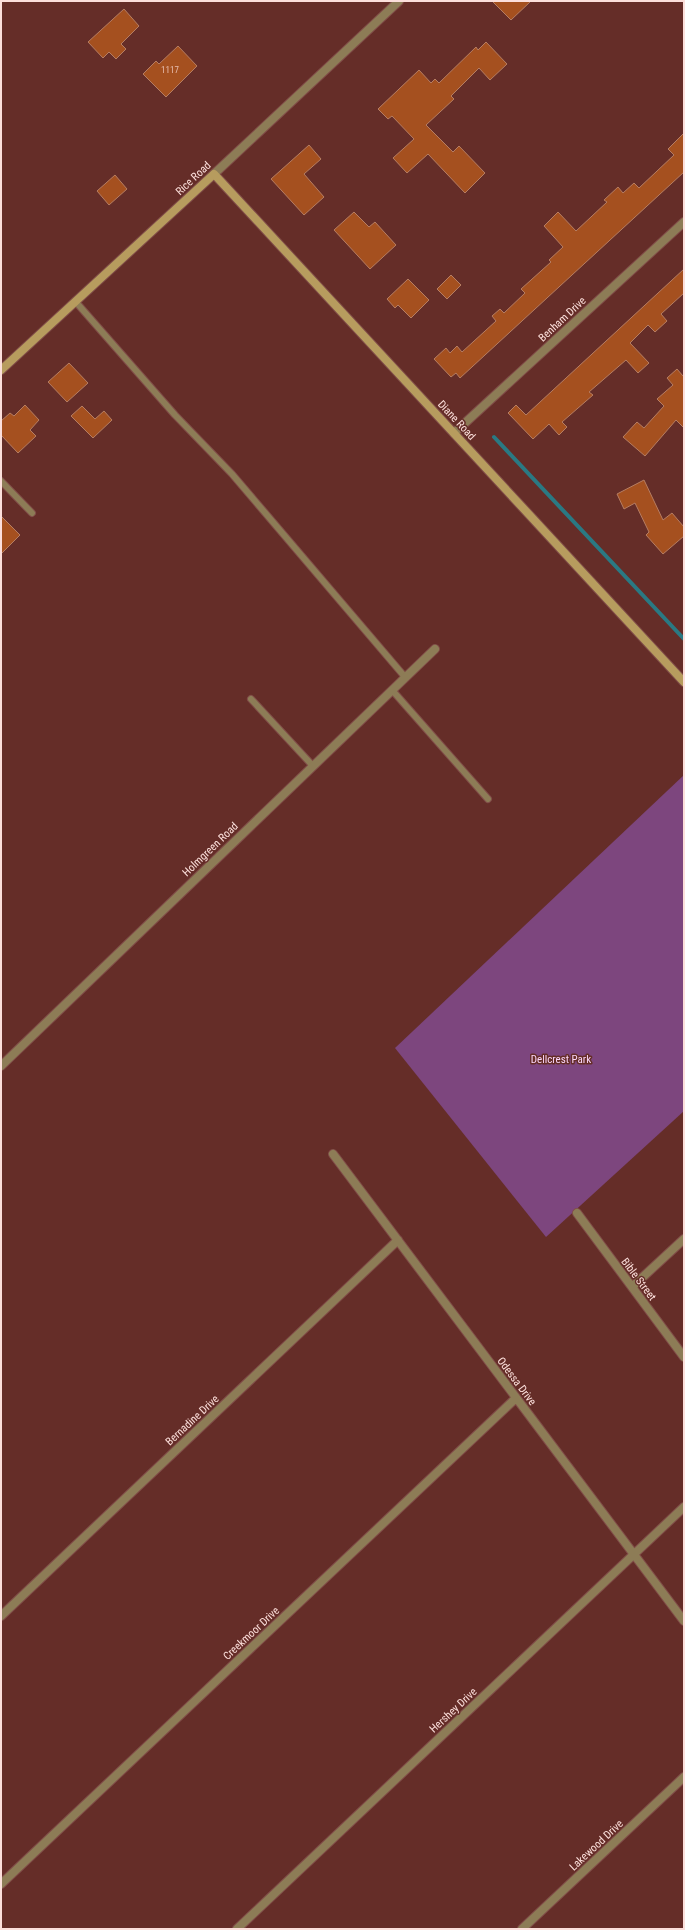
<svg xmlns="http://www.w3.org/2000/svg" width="685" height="1930" font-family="'Roboto Condensed',sans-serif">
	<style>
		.green { fill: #7d467e }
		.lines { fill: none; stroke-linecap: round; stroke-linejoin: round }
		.stream { stroke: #2a7983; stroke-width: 4 }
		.building { fill: #a5501f; stroke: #b67d62 }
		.lane-casing { stroke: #804d48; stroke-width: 8 }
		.street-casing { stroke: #804d48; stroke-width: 10 }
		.secondary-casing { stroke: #804d48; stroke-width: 10 }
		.lane { stroke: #8d7c56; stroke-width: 6 }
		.street { stroke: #8d7c56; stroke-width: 8 }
		.secondary { stroke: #b79c5e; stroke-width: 8 }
		.labels { text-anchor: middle; stroke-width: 3; stroke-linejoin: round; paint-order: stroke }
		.number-label { font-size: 9px; fill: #e6bbac }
		.street-label { font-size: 11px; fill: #fcdfdb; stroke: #652d28 }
		.park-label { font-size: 11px; fill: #fbd6fa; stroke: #652d28 }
	</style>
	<rect width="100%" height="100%" fill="#652d28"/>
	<path class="green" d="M684,775V1111L546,1237L395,1048Z"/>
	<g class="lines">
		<path class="stream" d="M494,437L684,639"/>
	</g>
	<path class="building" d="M492,1H531L511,20Z
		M124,9L139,26L121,44L126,49L116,59L109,52L103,58L88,42Z
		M486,42L507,64L490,80L479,68L451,96L454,99L426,125L453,152L459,146L485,173L465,193L428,154L407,173L393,158L414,139L392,116L388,119L378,109L419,70L431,83L435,79L439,83L476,47L478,50Z
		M178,46L197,66L166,97L143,74L156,61L159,64Z
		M684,133V172L460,378L456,373L451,377L434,359L446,348L450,353L457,346L462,352L496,321L492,316L500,309L504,313L525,293L521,289L551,262L549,260L563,247L544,226L558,212L576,231L607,202L604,200L618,187L623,193L634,183L639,188L674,155L668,149Z
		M309,145L321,159L304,174L324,197L304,215L271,179Z
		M115,175L127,189L109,205L97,191Z
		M354,212L369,227L375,222L396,245L370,269L334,230Z
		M684,269V293L661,314L667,321L655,332L648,325L630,343L649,363L638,373L626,360L589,392L593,395L562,422L567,427L559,435L549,424L533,439L508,413L516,405L526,415Z
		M451,275L461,285L447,299L437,289Z
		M408,279L429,300L411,318L398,305L395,308L387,299Z
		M69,363L88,383L67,402L48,382Z
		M677,369L683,376L684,375V428L676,420L645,456L623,437L637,422L644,428L664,406L657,399L673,385L667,378Z
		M25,405L39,420L30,430L36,436L18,453L1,435V421L10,413L14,416Z
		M82,406L95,419L104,411L112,420L93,438L71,416Z
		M644,480L663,520L672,513L684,527V536L663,554L646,535L649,532L635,503L624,509L617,494Z
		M1,516L20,535L1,554Z"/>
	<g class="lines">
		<defs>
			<path id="lane" d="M75,301L175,415L232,474L405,677
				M1,481L32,513
				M392,690L488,799
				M251,699L313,766"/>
			<path id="street" d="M214,174L399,1
				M454,433L684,222
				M1,1066L435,649
				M333,1154L684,1621
				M577,1213L684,1357
				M632,1287L684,1239
				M1,1616L398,1240
				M1,1884L516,1398
				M237,1929L684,1507
				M522,1929L684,1777"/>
			<path id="secondary" d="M1,370L214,174L684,682"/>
		</defs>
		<use href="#lane" class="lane-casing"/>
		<use href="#street" class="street-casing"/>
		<use href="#secondary" class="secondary-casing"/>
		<use href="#lane" class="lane"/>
		<use href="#street" class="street"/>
		<use href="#secondary" class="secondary"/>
	</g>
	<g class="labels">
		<g class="number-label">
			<text x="170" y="73">1117</text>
		</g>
		<g class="street-label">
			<text transform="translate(193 178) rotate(-43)" y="4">Rice Road</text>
			<text transform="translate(562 319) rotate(-43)" y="4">Benham Drive</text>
			<text transform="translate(457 420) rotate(47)" y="4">Diane Road</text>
			<text transform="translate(210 849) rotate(-44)" y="4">Holmgreen Road</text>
			<text transform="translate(639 1279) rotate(53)" y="4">Bible Street</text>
			<text transform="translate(517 1381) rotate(53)" y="4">Odessa Drive</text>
			<text transform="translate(192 1420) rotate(-43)" y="4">Bernadine Drive</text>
			<text transform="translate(251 1633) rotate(-43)" y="4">Creekmoor Drive</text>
			<text transform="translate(453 1710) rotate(-43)" y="4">Hershey Drive</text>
			<text transform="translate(596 1845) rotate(-43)" y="4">Lakewood Drive</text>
		</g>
		<g class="park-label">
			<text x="561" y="1063">Dellcrest Park</text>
		</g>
	</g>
	<rect width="685" height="1930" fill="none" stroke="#fcdfdb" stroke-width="4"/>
</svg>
